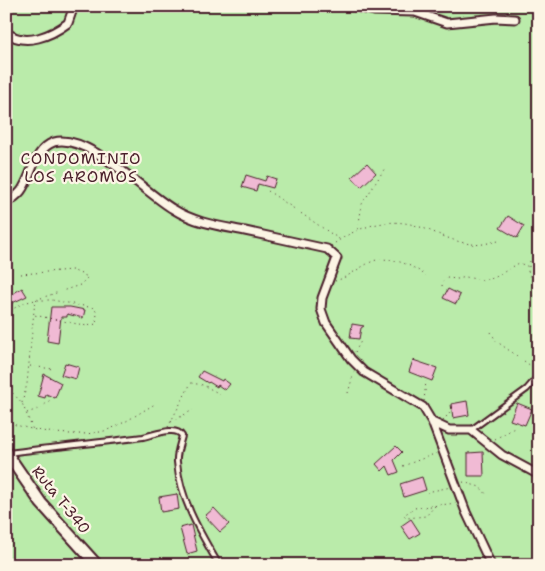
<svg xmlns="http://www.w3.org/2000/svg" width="545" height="571" font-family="'Shantell Sans',sans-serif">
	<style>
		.green { fill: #baebaa; stroke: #82856a }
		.building { fill: #f0bad4; stroke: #4a1f2b }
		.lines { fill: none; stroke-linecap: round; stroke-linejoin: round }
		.lane-casing { stroke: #4a1f2b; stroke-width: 8 }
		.street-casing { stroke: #4a1f2b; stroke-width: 11 }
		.secondary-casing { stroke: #4a1f2b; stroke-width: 14 }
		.path { stroke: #4a1f2b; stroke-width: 1; stroke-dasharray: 1 4; stroke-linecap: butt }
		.lane { stroke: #fcf5e5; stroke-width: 4 }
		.street { stroke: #fcf5e5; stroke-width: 7 }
		.secondary { stroke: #fcf5e5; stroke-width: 10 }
		.labels { text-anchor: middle; stroke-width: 4.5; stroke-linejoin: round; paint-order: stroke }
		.street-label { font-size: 15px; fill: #4a1f2b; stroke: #fcf5e5 }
		.neighbourhood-label { font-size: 16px; letter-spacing: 1px; fill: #4a1f2b; stroke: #fcf5e5 }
	</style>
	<rect width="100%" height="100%" fill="#fcf5e5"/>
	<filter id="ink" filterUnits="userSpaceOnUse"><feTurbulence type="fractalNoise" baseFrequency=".02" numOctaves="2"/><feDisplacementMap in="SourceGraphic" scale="10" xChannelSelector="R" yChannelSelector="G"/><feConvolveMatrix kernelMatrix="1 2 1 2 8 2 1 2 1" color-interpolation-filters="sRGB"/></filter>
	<g filter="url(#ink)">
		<path class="green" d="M6,6H539V565H6Z"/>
		<path class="building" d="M367,163L376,173L361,187L352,177Z
			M246,175L265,181L267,176L276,179L273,188L258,184L256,191L242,187Z
			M508,216L524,226L517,238L500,228Z
			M22,288L27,296L6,306V298Z
			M448,289L460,295L456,304L443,298Z
			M51,307H70L85,310L83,318L67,314V317H61L58,343L47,341Z
			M352,324L364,326L361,328L359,339L350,338Z
			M413,360L437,368L432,381L409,372Z
			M65,363L79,367L76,379L61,375Z
			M202,371L222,381L223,379L230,384L225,390L218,385L217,387L209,382L208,383L198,377Z
			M44,374L61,383L55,398L46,394L45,398L38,396Z
			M467,401L469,415L453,418L451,404Z
			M517,403L532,409L525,425L510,420Z
			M396,446L402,452L394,460L399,472L391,475L387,466L382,471L376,464Z
			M483,452L484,476H468V453Z
			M422,477L426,490L404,497L400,484Z
			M177,494L179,509L161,512L159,497Z
			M214,508L229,524L220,532L205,516Z
			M411,519L420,533L410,539L401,526Z
			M191,525L197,551L187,554L180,528Z"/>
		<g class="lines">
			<defs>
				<path id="lane" d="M539,289V294
					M471,430L527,389L539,375
					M8,453C53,447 98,443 143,437C154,435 176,425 182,436C180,444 176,454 177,462C180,500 201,534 219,565"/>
				<path id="street" d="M351,6L374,11L415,12L447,23L496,18L515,19
					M6,32C25,48 52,35 68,23L74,6
					M6,203C11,200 17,196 21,191C32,176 34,149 54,142C87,132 144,192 173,209C195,223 220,226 245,231C272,237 300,243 327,249L337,258L322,298L321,309L326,323L351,359L364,372L423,407L432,422L466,512L491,565
					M432,422L449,430H471L502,455L539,475"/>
				<path id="secondary" d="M6,452L41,503L97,565"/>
			</defs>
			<use href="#lane" class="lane-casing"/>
			<use href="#street" class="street-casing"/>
			<use href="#secondary" class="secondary-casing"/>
			<path class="path" d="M268,191L339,239
				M358,229L362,204L385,168
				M331,246C353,229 382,218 410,224C431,229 450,242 472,244C480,246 490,242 499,241
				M530,261L528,272L535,286
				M21,274L72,270L88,277L80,285L35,300H52L94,308L97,313L96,324L87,326L34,315
				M335,281C349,277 358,268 371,262C387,254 413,265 426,276
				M442,286L443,281L447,278L458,279L466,277L480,280L494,278L519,263L529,267
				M6,313L23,303L35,300L27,384L22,403
				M491,332L496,341L538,371
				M355,352L361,341
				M30,366L53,369
				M6,386L22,403L33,430
				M348,393L354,372
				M424,401L426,381
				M535,411L539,405
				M27,413L41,408L50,400
				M443,421L450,412
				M171,422L193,410
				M168,427L191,383L203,385L220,394
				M6,428L13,424C37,432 78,438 104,431C121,426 139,413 155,404
				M495,439L516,427
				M403,466L437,453
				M463,482L480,487L488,496
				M427,492L451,487
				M435,506L426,516L407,518L404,515L414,508L457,503"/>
			<use href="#lane" class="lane"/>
			<use href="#street" class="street"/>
			<use href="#secondary" class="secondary"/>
		</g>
	</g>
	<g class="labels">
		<g class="street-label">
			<text transform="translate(61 500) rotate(51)" y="5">Ruta T-340</text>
		</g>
		<g class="neighbourhood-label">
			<text x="81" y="164">CONDOMINIO<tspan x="81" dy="18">LOS AROMOS</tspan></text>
		</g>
	</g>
	<rect width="545" height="571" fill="none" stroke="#fcf5e5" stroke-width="25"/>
	<rect x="12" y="12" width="520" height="546" fill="none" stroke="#4a1f2b" stroke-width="2" filter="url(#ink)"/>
</svg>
